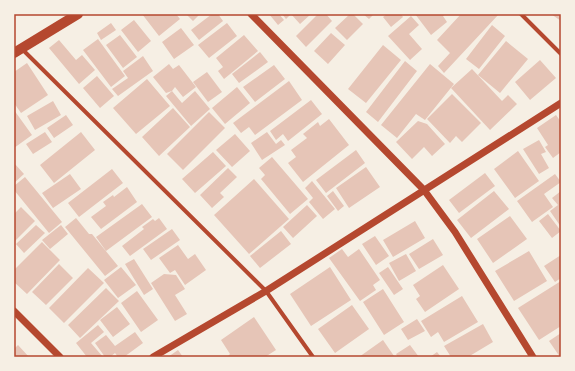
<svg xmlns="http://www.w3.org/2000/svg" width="575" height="371" font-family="'IBM Plex Sans',sans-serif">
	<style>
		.building { fill: #e6c5b7 }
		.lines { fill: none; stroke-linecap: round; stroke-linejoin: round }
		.minor { stroke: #b5482f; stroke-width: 4 }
		.tertiary { stroke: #b5482f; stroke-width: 7 }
		.primary { stroke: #b5482f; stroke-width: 10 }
		.neatline { fill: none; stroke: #b5482f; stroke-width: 1.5 }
	</style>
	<rect width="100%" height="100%" fill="#f6efe4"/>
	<path class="building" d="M142,14H176L180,19L159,36Z
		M186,14H200L193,21Z
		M212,14H218L223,21L199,40L191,30Z
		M269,14H279L284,20L278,25Z
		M282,14H311L300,24L291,14L286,19Z
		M318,14H326L332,21L306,47L296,36Z
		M350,14H353L363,24L347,40L335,28Z
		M363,14H374L369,19Z
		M387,14H401L403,17L391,27L383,17Z
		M415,14H446L443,16L447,22L431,35Z
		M461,14H499L444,73L438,66L450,53L437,40Z
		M551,14H561V21Z
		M411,16L419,25L409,34L422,49L410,60L388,36Z
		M134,20L151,41L138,52L121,30Z
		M111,23L116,30L101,40L97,33Z
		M227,23L237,36L209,58L198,45Z
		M492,25L505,36L479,69L466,59Z
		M181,28L194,45L174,59L162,42Z
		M331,33L345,45L328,64L314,51Z
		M120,35L137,57L123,68L106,45Z
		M244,35L258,51L224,79L218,71L223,67L216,58Z
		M98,39L125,76L111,87L83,50Z
		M59,40L76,60L82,55L95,70L79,84L49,48Z
		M506,41L528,59L500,93L478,75Z
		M383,45L401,60L366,103L348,89Z
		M260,52L268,62L239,83L232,74Z
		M143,56L153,71L118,96L112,89L128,78L123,71Z
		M540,60L556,78L530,100L515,82Z
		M405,61L417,71L378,122L366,112Z
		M27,63L48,95L21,113L14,103V72Z
		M169,64L173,69L179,65L196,87L183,97L175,87L172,91L166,93L153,77Z
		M430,64L454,84L425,120L416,114L397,138L381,125Z
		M274,65L285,79L255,102L243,87Z
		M472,69L502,101L508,95L517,104L490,130L451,88Z
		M207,72L222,92L208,102L193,82Z
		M97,76L114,96L100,108L83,88Z
		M147,79L170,106L136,134L113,108Z
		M289,81L302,100L255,135L249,127L241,133L233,123Z
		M237,87L250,103L225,124L212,108Z
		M172,91L182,103L195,91L210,109L191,126L166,96Z
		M452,94L481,123L462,142L456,136L450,143L427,119Z
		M311,100L322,114L288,141L283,134L276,140L270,131Z
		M53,101L61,115L35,130L27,116Z
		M173,108L190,127L159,156L142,137Z
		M14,110L32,135L14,148Z
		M209,112L225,128L183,170L167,154Z
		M66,115L73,125L54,138L47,128Z
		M556,115L561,122V152L553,158L545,147L548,145L537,128Z
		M329,119L349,145L303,182L288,163L296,157L291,150L307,138L303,134L318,122L320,126Z
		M418,121L427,124L445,144L432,156L424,147L412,159L396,142Z
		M45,132L52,142L33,154L26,144Z
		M81,132L95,150L54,183L40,165Z
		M267,132L276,144L281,140L285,145L262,160L251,143Z
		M235,134L250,151L232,167L216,150Z
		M539,140L546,152L541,154L549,168L539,174L523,149Z
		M356,150L365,163L326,193L316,180Z
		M518,151L539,181L515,198L494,169Z
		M213,152L226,166L195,193L182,179Z
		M272,157L308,199L290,214L261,179L265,175L259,168Z
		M14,163L24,174L14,183Z
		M366,167L380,187L349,208L336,188Z
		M228,168L237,177L220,193L224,197L212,208L200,195Z
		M112,169L123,183L79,217L68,203Z
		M485,173L495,186L459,213L449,200Z
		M70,174L81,189L53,208L42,193Z
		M555,174L561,182L544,194L553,207L532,222L517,201Z
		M25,177L62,222L49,233L14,190V186Z
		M254,179L289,219L249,254L214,215Z
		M312,181L335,209L323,219L309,202L313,198L305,188Z
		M127,187L137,202L101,229L91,217L106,206L103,202L113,195L114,197Z
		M333,191L344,206L338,211L327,196Z
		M494,191L509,209L471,238L457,220Z
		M561,191V227L550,211L558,205L552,198Z
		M142,204L152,217L106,251L96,237Z
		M307,205L317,216L293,238L283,227Z
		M21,207L35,221L14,242V214Z
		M548,214L561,231L552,238L539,221Z
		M510,216L527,239L493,263L477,239Z
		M76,218L89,234H92L118,266L105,276L65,227Z
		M159,218L167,229L130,256L122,246L144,229L142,227L153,219L155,221Z
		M415,221L425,238L393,257L383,240Z
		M36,225L45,233L24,253L16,244Z
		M61,225L68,234L50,249L42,240Z
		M172,229L180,240L151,260L143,249Z
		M281,231L291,244L260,268L250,256Z
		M375,236L389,256L376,265L362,244Z
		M433,239L443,255L419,269L409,254Z
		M42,242L60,260L27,294L14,282V270Z
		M178,245L188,259L195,254L206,270L185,285L175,270L170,273L159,258Z
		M342,249L348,257L359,249L380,280L373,285L376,290L360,301L329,258Z
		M529,251L547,281L514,301L495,271Z
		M406,254L416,271L399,281L389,263Z
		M561,255V278L555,282L544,266Z
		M134,259L153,289L144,295L125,264Z
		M59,264L73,278L46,305L32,292Z
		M443,265L459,289L425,312L416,299L420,296L413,285Z
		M121,267L136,285L118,298L104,280Z
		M330,267L351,300L311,326L290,294Z
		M388,267L403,289L394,295L379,273Z
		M88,268L104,283L64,323L49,308Z
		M164,274L176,275L185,289L175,295L187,314L175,321L151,283Z
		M561,281V326L539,340L518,308Z
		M106,288L119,301L80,338L68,325Z
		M383,289L404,322L384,335L363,302Z
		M137,291L158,320L141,332L121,303Z
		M462,296L478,322L444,342L438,332L431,337L421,321Z
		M352,305L369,329L335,353L318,329Z
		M117,307L130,324L113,337L100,320Z
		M254,317L276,350L265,357H227L230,354L221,340Z
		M417,319L425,331L408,340L401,329Z
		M483,324L493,342L468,357H451L444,346Z
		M98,325L104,332L91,343L103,357H87L76,343Z
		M135,332L143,343L124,357H118L115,353L110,357H105L95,343L106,335L115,346Z
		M561,333V357H560L549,341Z
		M383,340L394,356L392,357H359Z
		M18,345L29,357H14V349Z
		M410,345L419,357H398L396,354Z
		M178,350L183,357H168Z
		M437,352L441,357H430Z"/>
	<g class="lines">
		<path class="minor" d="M521,14L561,54
			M22,49L266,291L313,357"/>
		<path class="tertiary" d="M251,14L424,190L455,232L533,357
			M14,311L60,357
			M153,357L266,291L561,103"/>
		<path class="primary" d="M14,53L78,14"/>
	</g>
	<rect width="575" height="371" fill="none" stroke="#f6efe4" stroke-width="30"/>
	<rect x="15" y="15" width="545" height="341" class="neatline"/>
</svg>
